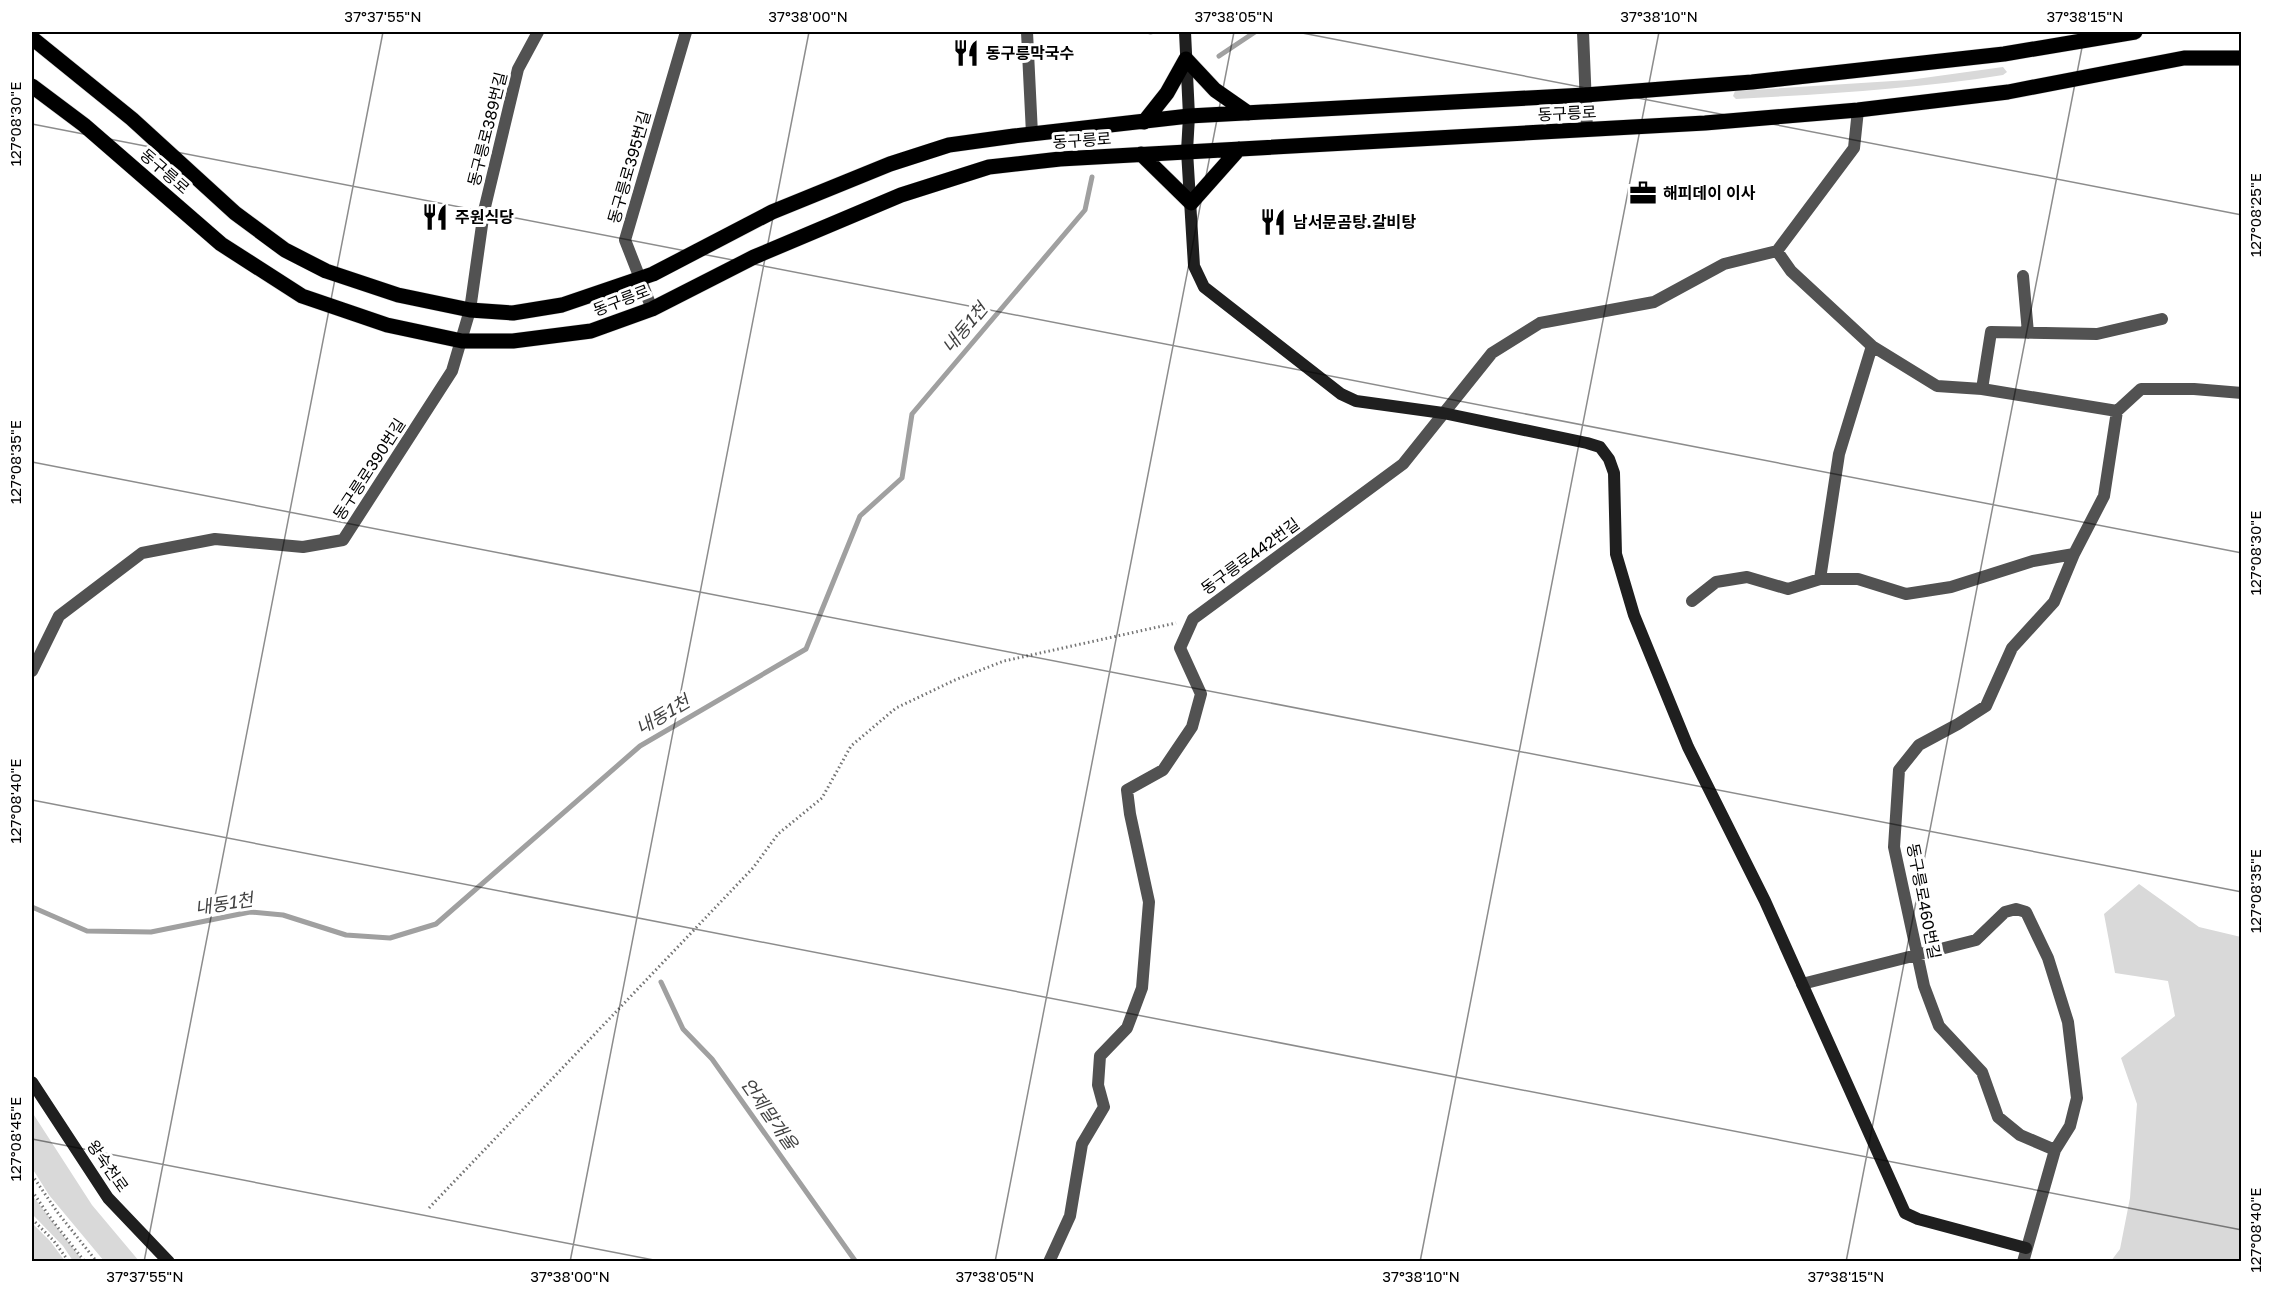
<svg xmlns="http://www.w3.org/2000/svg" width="2273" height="1293" font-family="'Golos Text','Noto Sans KR',sans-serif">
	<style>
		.green { fill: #d9d9d9 }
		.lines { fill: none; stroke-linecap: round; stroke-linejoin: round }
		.stream { stroke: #a0a0a0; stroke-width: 5 }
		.primary-casing { stroke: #dbdbdb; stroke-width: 16 }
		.path { stroke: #747474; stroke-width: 3; stroke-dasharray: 1.5 3; stroke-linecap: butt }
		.street { stroke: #525252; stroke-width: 12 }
		.secondary { stroke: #1f1f1f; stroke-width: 12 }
		.primary { stroke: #000; stroke-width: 15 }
		.ticks { fill: none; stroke: #000; stroke-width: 1.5; stroke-opacity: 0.45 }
		.labels { text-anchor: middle; stroke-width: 6; stroke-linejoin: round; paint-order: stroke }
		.poi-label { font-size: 16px; font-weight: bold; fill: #000; stroke: #fff; text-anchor: start }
		.street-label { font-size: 16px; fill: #000; stroke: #fff }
		.water-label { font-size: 18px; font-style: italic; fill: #414141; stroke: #fff }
		.neatline { fill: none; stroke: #000; stroke-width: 2 }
		.ticks-label { font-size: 15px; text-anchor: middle; fill: #000 }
	</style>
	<rect width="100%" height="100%" fill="#fff"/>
	<path class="green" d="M2003,67L2007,72L2003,75C1915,89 1825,94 1736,99L1733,96L1735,91L1909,80Z
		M2139,884L2199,927L2241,937V1261H2111L2120,1249L2130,1198L2137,1104L2121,1058L2175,1016L2168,981L2115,973L2104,914Z
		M32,1112L92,1205L139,1261H104L49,1195L32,1168Z
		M32,1195L83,1261H73L63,1246L32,1214Z
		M32,1223L50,1241L65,1261H32Z"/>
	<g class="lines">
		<path class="stream" d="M1150,32H1151
			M1219,56L1255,32
			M32,907L87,931L151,932L250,912L283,915L346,935L390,938L436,924L640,746L806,649L860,516L902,478L912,414L1085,210L1092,177
			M661,982L683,1029L712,1059L856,1262"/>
		<defs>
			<path id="primary" d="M32,38L132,119L235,213L285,250L326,271L398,295L470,310L513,313L562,305L653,274L772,212L890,164L949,145L1014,136L1189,116L1585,95L1752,82L2004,54L2135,32
				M32,86L84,125L221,244L302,296L387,325L462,341H513L591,331L652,309L754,257L901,195L989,167L1060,159L1705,123L1858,110L2008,92L2184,58H2242
				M1144,122L1167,93L1186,59L1215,90L1248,113
				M1141,154L1191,203L1239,149"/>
		</defs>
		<use href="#primary" class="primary-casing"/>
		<path class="path" d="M32,1175L58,1213L97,1262
			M32,1191L52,1220L85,1262
			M429,1208L753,868L778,834L822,798L851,746L896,708L955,680L1004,661L1176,623
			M32,1219L54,1241L69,1262"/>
		<path class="street" d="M1027,32L1032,134
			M1583,32L1587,130
			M1777,251L1791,271L1872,346L1937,386L1982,389L2117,411
			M2023,276L2028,333
			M652,309L625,240L686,32
			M1982,389L1991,332L2097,334L2162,319
			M1820,579L1839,454L1872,346
			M1692,601L1716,582L1747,577L1788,589L1820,579H1858L1906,594L1951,587L2033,561L2074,554
			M32,671L59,616L142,553L215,539L303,547L343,540L452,371L470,310L484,211L518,69L538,32
			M1802,984L1976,940L2005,912L2016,909L2026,912L2048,958L2068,1022L2077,1098L2070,1126L2055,1150
			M1049,1262L1070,1216L1082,1144L1104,1107L1098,1085L1100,1056L1127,1028L1142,988L1149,902L1130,814L1127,790L1163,770L1192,727L1201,694L1180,648L1193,619L1403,464L1492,353L1540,323L1654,302L1724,264L1777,251L1854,148L1858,110
			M2023,1262L2055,1150L2020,1135L1998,1117L1982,1072L1939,1026L1924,986L1894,847L1899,770L1919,745L1958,724L1986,706L2012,648L2054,602L2074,554L2104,496L2117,411L2141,389H2194L2242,393"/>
		<path class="secondary" d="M1185,32L1189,116L1187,151L1194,266L1204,287L1341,394L1356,401L1443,413L1587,443L1600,447L1609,459L1614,473L1616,554L1634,615L1688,747L1765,901L1905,1213L1918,1219L2026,1248
			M32,1082L108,1198L169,1262"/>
		<use href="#primary" class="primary"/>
	</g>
	<path class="ticks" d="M1297,32L2242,215M32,124L2242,553M32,462L2242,892M32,800L2242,1230M32,1139L664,1262M144,1262L383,32M570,1262L809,32M995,1262L1234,32M1420,1262L1659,32M1846,1262L2085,32"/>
	<defs>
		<symbol id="restaurant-bare" viewBox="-9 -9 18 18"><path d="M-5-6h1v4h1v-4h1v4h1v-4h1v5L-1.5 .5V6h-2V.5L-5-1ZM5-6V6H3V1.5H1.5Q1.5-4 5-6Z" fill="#000" stroke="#fff" stroke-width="2.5" paint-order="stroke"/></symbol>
		<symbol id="office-bare" viewBox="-9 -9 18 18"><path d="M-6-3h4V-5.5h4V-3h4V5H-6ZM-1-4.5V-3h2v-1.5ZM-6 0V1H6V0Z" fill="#000" stroke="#fff" stroke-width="2.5" paint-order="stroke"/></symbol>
	</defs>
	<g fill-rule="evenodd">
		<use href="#restaurant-bare" x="947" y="34" width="38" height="38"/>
		<use href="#office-bare" x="1624" y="174" width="38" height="38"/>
		<use href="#restaurant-bare" x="416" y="198" width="38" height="38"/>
		<use href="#restaurant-bare" x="1254" y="203" width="38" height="38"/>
	</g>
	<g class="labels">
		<g class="poi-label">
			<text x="986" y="59">동구릉막국수</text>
			<text x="1663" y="199">해피데이 이사</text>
			<text x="455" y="223">주원식당</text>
			<text x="1293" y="228">남서문곰탕.갈비탕</text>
		</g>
		<g class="street-label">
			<text transform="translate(1567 113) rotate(-3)" y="6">동구릉로</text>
			<text transform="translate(487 129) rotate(-76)" y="6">동구릉로389번길</text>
			<text transform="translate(1082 140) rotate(-4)" y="6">동구릉로</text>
			<text transform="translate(629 167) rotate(-74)" y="6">동구릉로395번길</text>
			<text transform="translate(165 171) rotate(41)" y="6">동구릉로</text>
			<text transform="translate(621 300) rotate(-21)" y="6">동구릉로</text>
			<text transform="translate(369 469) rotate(-57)" y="6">동구릉로390번길</text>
			<text transform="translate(1250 556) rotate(-36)" y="6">동구릉로442번길</text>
			<text transform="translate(1924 901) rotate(79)" y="6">동구릉로460번길</text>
			<text transform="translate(108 1166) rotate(55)" y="6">왕숙천로</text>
		</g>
		<g class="water-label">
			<text transform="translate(965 328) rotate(-50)" y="6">내동1천</text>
			<text transform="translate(663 715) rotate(-31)" y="6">내동1천</text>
			<text transform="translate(224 904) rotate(-9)" y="6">내동1천</text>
			<text transform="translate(769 1114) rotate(55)" y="6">언제말개울</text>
		</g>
	</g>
	<rect width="2273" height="1293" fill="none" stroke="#ffffff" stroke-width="66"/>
	<rect x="33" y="33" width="2207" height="1227" class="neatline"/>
	<g class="ticks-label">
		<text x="383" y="22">37°37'55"N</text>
		<text x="808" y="22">37°38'00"N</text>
		<text x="1234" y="22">37°38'05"N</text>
		<text x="1659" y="22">37°38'10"N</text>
		<text x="2085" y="22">37°38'15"N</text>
		<text transform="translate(16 124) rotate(-90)" y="5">127°08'30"E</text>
		<text transform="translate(2256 215) rotate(-90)" y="5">127°08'25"E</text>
		<text transform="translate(16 462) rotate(-90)" y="5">127°08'35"E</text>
		<text transform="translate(2256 553) rotate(-90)" y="5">127°08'30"E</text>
		<text transform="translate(16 801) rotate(-90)" y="5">127°08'40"E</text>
		<text transform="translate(2256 891) rotate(-90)" y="5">127°08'35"E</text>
		<text transform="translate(16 1139) rotate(-90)" y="5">127°08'45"E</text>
		<text transform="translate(2256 1230) rotate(-90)" y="5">127°08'40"E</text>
		<text x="145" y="1282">37°37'55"N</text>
		<text x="570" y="1282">37°38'00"N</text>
		<text x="995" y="1282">37°38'05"N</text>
		<text x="1421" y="1282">37°38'10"N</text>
		<text x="1846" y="1282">37°38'15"N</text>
	</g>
</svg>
